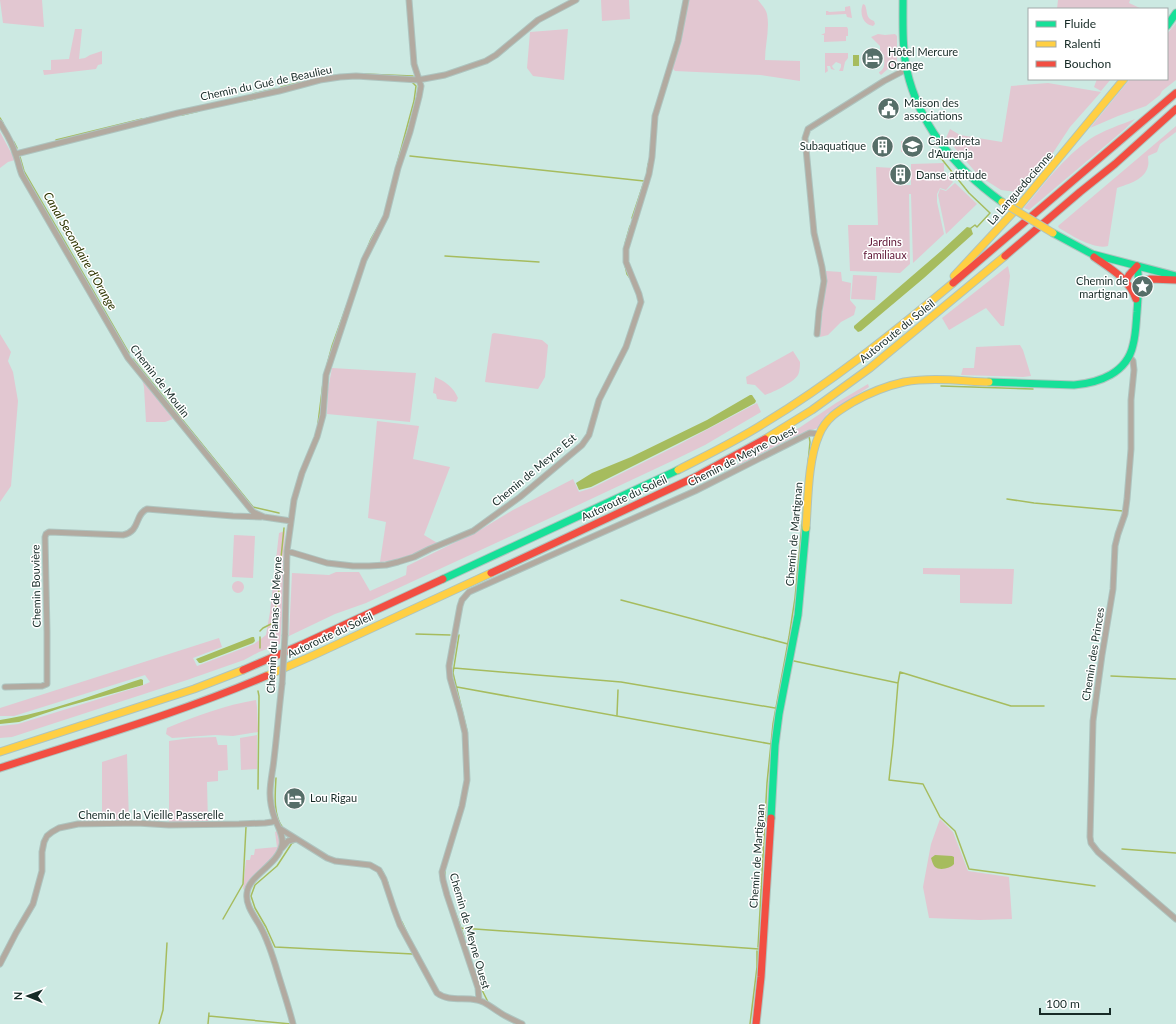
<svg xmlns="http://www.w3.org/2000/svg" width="1176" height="1024" font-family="Lato,sans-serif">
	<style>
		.green { fill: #e2c7d1 }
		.water { fill: #a6bc5e }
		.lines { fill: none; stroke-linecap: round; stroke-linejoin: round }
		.stream { stroke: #a6bc5e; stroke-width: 1.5 }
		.street-casing { stroke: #aec4bf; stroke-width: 7 }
		.fast-casing { stroke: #aec4bf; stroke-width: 9 }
		.slow-casing { stroke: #aec4bf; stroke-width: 9 }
		.jam-casing { stroke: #aec4bf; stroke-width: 9 }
		.street { stroke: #b2aaa0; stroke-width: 5 }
		.fast { stroke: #16e098; stroke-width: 7 }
		.slow { stroke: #ffcf43; stroke-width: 7 }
		.jam { stroke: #f24e42; stroke-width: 7 }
		.street-bridge-casing { stroke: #aec4bf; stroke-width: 7; stroke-linecap: butt }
		.slow-bridge-casing { stroke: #aec4bf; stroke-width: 9; stroke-linecap: butt }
		.street-bridge { stroke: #b2aaa0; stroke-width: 5 }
		.slow-bridge { stroke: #ffcf43; stroke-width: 7 }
		.labels { text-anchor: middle; stroke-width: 3; stroke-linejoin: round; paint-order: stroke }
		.poi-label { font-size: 11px; fill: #172b27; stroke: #fff; text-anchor: start }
		.street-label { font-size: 11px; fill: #172b27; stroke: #fff }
		.park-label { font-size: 11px; fill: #5e1535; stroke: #fff }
		.water-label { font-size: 12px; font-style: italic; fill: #2f3602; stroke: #fff }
	</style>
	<rect width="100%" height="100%" fill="#cce9e2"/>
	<path class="green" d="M0,0H42L44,27L3,23Z
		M601,0H629L630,19L602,21Z
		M687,0H758C761,4 766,9 767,14C770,29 765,45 765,60L800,61V81L760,75L675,71L671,67Z
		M1058,0H1130L1129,3L1142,9H1057Z
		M863,4L865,5C868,12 865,18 874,21L875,24L873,26C863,25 859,13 863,4Z
		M850,6L852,18L847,17L846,14L826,15V11H828L829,12L845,11V7Z
		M1176,23V80L1162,91L1160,95L1146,106L1118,116L1090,128L1130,79H1167V34Z
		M825,27H847L848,29V36H846V41L824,42V35H821L825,33Z
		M75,29H82L79,59L85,58L90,55L102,51V64L98,65L96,69L44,75L43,70H51V60L69,59Z
		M568,29L564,80L533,76L527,68L530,32Z
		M878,34L885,35L895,34L897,36V67L891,69L890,67L881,75L879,73V72C886,69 884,61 884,55L880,53V46L871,37Z
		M825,53H848V58L845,62L843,71H839L841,67V64L836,62L832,66L833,68L835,70L831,69L830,66H827L828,71L825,73Z
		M1097,79H1111L1101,91L1094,87Z
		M1048,83L1101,92L1070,127L1047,162L1032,173L1016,192L1001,190L979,176L946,138L950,129L960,135L1002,142L1011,86Z
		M1135,119L1125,129L1029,210L1024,208C1044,184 1064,157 1090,139C1104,130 1120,125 1135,119Z
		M1176,126V132L1160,144L1157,152L1148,156C1148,159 1149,163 1148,166C1145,180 1128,184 1117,188L1108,246C1094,250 1071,235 1059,228L1058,226Z
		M0,132L15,160L8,162L0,168Z
		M901,141H907L908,151L901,152Z
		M944,163V174L947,175L953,182L946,190L940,188L937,194V202L944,234L913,263L911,194H909L910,264L900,273L850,271L848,225H878L876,167L894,168L895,185H911V164Z
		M955,183L977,204L946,234L938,195L940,189L946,191Z
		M1008,266L1010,276L1004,326H1001L986,308L949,330L942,318Z
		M826,271L841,272L842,281L851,283L850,300L856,307L854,315L841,322L828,335L820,337Z
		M853,275L877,276L875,300L851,299Z
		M494,333L542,340L548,345L545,377L538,389L485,382L492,334Z
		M0,334L11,352L8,361L13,372L18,401L11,486L0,502Z
		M1020,345L1023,350L1031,376L1023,377L961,375L963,368H974L976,347Z
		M793,351L800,362C800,365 800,371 798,375C794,382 774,392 765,395L755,385L747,384L746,377Z
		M332,368L416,373L410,422L327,414L328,389Z
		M435,377C445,381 454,388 458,398L456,402L437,399L436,394L433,393Z
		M142,379L173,419L165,422H146L144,387Z
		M868,384L869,387L827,414L818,428L795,436L725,472L799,428L836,403Z
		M757,403L761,412L705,445L672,461L574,507L366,603L335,614L289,636L292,573L329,575L336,572H359L370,591L406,575L407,566L480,530L513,510L573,479L579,492L592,488L678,445Z
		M377,421L419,426L413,459L450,467L424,535L439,544C418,553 403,561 380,562L386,522L368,518Z
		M285,531L282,616L280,644L259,652L244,660L187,680L12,737L0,738V726L18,724L141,686L150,682L145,675L14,716H0V708L219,638L222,647L193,658L197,666L254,644L266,635L270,612L279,533Z
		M234,535L255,536L253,578L232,577Z
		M923,568L1014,569L1012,604L960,603V575L923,574Z
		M232 587a6 6 0 1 1 12 0a6 6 0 1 1-12 0Z
		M256,700L257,707L258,732L233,736L215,735L172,738L166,734L167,728C196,716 225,705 256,700Z
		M257,735V769L241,770L240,738Z
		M216,737L218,745H227L228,770L218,771V781L207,782L208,823H169V741L191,738Z
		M127,754L129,822L102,821V762Z
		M940,819L953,832L968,871L1009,877L1012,919L980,920L929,918L923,887L931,844Z
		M277,831C278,834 281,839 281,843C279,859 253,877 243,890L246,860H250L251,855H254L255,849L277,847L275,832Z"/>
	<path class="water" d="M853,55H859V66H853Z
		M967,227L971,228L973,234L924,278L861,331L858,332L854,328V326L941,251Z
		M750,395H752L756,401L755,403L707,429L591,487L579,490L576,483L592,473L631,457L707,420Z
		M252,637H254L255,641L253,643L201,663H199L196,659Z
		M141,679L143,680V685L61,708L19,722L0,724V720C47,713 96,694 141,679Z
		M935,855L952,856L954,857V864C951,868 940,871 935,867C933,865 932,861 931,858Z"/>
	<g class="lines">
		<path class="stream" d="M363,74L413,76
			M329,76L355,74
			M281,87L302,82
			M253,94L275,89
			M243,101L255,99
			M182,115L199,111
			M0,118L3,123
			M147,118L154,117
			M56,140L142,119
			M14,142L17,148
			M936,152L969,193L990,213L977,227L975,225L971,228
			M410,156L644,181
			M20,157L24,171L129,353
			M397,164L414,101L416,86L412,82
			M647,173L648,164
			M632,218L644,182
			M625,244L630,226
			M365,254L371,239L380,223
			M445,256L539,262
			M625,265L627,274L630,278
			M133,359L253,507L279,513
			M327,365L332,346L349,299
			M941,386L1033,389
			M318,423L323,383
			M1007,499L1034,503L1123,511
			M621,600L788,644
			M260,631L263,628L273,623L279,590L281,558L284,528
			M416,634L450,635
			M459,635L453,673L467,731
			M260,637V648
			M794,661L898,683L900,672L1011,706H1044
			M454,668L621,682L775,708
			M1111,676L1176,679
			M898,683L893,744L889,780L923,784L940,817L955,831L969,869L1095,886
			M457,687L771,744
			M258,691L259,696L258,789
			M617,715L618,690
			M276,778C275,793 273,816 283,828
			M295,842L292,843L277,866L255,885L251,896L255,908L266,927L275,947L413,954
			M1122,849L1176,853
			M383,872L388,883
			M445,878V868
			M454,909L461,928L759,949
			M223,919L243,884L246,827
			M402,922L408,935
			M461,928L464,937
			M758,947L767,783L773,724L789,637L795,598L810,442L809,436
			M480,986L488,1002
			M209,1016L291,1024
			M159,1024L163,1010L167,943
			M208,1024L209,1013
			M750,1024L757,967V951"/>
		<defs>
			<path id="street" d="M0,123C6,133 12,142 15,153C18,160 19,168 22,175L128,358L253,512L264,517L291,521
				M16,154L178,113L279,91L320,80L340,77L356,76L418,80L445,75L486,61L496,55L538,20L576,0
				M817,334L819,311L824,281L822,267L814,233L805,138L808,129L884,81L907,69
				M1129,356L1133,361L1134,370L1131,400V449L1127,499L1125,514L1118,534L1115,546L1113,589L1102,655L1093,721L1090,837L1091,843L1098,852L1176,919
				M287,551L327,563L353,566H369L386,565L398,562L414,557L430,549L473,531L520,497L582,445L589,435L599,400L626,347L641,302L639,294L626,262V249L649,174L652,157L655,116L678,41L686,0
				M285,635L287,551L294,500L302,473L317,437L323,415L326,375L364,260L386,216L398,168L410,132L419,97L421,86L414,64L409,0
				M282,684C279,709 277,734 274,759C273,770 270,782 270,793C270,802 272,811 275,819C278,827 284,836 282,845C278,865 248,876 247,893C245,905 255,917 260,926C269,942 274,960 279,977C284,993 289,1008 293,1024
				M5,687L42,686L47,684V632L45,537L46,534L49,532L123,535C141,531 134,515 147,509L233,516L261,517
				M279,828L327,858L335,861L370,865L379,870L384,879L394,909L400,925L437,993C449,1002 463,997 477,1000C485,1001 492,1008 499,1012C506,1017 514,1020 522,1024
				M282,848L288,841L296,839
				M0,964L16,933L33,904L42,871V852L44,842L47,836L52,832L59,828L78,824L137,823L169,825L239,824L265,823L272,822L275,820
				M479,1000L478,988L447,895L443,880L442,872L462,806L467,780L465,733L460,712L450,678L449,666L460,606L462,600L469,592L695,491L810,433L819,434"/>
			<path id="fast" d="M903,0C903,23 902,48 907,71C920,127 956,169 1002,202
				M1167,26L1176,13
				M1053,233L1092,254L1176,276
				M989,382L1074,385C1099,383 1127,373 1133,345C1136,334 1136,323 1137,312C1138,297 1140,281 1137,266
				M443,579L678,470
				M771,818L775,745L779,714L798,615L806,528"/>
			<path id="slow" d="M954,276L1020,205L1124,79
				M765,439L812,410L870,368L1005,256
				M678,470C707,455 736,441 763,424C831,383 893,333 953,283
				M806,528C808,499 808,460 819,435C826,418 838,411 853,402C869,393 886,386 904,382C932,377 961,381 989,382
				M266,676L314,655L491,573
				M0,752L194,689L243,670"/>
			<path id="jam" d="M1005,256L1080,192L1115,164L1176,109
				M1094,257C1111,269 1129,279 1136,299
				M1126,281L1129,275L1137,266
				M953,283L1176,93
				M1139,283L1150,279L1176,280
				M491,573L695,477L765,439
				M243,670L303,644L443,579
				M0,768C89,739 180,713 266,676
				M756,1024L761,977L771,818"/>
		</defs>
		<use href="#street" class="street-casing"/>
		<use href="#fast" class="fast-casing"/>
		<use href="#slow" class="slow-casing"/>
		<use href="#jam" class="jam-casing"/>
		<use href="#street" class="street"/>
		<use href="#fast" class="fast"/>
		<use href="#slow" class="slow"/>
		<use href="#jam" class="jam"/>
		<defs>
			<path id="street-bridge" d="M282,684L285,635"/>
			<path id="slow-bridge" d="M1002,202L1053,233"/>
		</defs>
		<use href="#street-bridge" class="street-bridge-casing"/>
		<use href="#slow-bridge" class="slow-bridge-casing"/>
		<use href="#street-bridge" class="street-bridge"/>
		<use href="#slow-bridge" class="slow-bridge"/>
	</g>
	<defs>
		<symbol id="hotel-disc" viewBox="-11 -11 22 22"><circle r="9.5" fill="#566e68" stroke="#fff"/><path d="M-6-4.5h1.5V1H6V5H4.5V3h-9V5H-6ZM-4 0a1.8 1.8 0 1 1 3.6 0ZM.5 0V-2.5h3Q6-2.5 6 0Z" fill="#fff"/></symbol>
		<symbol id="civic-disc" viewBox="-11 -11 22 22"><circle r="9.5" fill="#566e68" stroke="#fff"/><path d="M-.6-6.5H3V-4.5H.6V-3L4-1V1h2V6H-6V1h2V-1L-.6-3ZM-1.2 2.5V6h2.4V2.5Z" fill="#fff"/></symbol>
		<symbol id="building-disc" viewBox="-11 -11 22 22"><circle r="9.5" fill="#566e68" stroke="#fff"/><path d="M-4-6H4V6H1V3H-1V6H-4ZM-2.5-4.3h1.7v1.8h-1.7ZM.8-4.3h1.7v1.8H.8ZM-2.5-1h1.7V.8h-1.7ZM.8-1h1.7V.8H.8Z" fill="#fff"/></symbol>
		<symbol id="school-disc" viewBox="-11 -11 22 22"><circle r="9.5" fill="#566e68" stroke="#fff"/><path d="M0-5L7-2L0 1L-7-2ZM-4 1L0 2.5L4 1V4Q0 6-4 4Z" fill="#fff"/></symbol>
		<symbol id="sight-disc" viewBox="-11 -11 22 22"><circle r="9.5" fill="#566e68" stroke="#fff"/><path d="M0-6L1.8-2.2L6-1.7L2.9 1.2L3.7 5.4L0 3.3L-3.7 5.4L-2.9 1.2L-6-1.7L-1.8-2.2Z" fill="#fff"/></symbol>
	</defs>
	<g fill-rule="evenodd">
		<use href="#hotel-disc" x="860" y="46" width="25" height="25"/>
		<use href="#civic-disc" x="876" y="96" width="25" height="25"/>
		<use href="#building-disc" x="870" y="134" width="25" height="25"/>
		<use href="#school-disc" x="900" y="134" width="25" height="25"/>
		<use href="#building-disc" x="888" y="162" width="25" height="25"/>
		<use href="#sight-disc" x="1130" y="274" width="25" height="25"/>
		<use href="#hotel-disc" x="282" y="786" width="25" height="25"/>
	</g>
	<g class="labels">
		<g class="poi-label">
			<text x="888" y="56">Hôtel Mercure<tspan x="888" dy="13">Orange</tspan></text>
			<text x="904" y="107">Maison des<tspan x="904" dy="13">associations</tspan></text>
			<text x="928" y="145">Calandreta<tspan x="928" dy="13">d'Aurenja</tspan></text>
			<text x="866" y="150" text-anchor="end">Subaquatique</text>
			<text x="916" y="179">Danse attitude</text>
			<text x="1128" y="285" text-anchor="end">Chemin de<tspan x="1128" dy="13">martignan</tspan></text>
			<text x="310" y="802">Lou Rigau</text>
		</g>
		<g class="street-label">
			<text transform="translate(266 83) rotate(-12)" y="4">Chemin du Gué de Beaulieu</text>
			<text transform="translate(1020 188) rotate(-49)" y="4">La Languedocienne</text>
			<text transform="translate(897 331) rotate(-39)" y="4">Autoroute du Soleil</text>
			<text transform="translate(160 381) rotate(52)" y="4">Chemin de Moulin</text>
			<text transform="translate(742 456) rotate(-27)" y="4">Chemin de Meyne Ouest</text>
			<text transform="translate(534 470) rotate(-40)" y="4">Chemin de Meyne Est</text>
			<text transform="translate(624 498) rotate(-25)" y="4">Autoroute du Soleil</text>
			<text transform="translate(794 534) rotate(-85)" y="4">Chemin de Martignan</text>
			<text transform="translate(36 586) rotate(-91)" y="4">Chemin Bouvière</text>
			<text transform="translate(274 625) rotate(-87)" y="4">Chemin du Planas de Meyne</text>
			<text transform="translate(330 635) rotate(-25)" y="4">Autoroute du Soleil</text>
			<text transform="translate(1093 654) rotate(-81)" y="4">Chemin des Princes</text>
			<text x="151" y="819">Chemin de la Vieille Passerelle</text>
			<text transform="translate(757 856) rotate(-86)" y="4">Chemin de Martignan</text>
			<text transform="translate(470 931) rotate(74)" y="4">Chemin de Meyne Ouest</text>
		</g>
		<g class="park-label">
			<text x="885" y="246">Jardins<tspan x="885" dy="13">familiaux</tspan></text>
		</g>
		<g class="water-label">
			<text transform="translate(80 251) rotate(60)" y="4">Canal Secondaire d'Orange</text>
		</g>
	</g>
	<rect x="1028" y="8" width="140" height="72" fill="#ffffff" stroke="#a2aaa9"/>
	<rect x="1036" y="21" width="20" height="6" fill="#16e098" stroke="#a2aaa9"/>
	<text x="1064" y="28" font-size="12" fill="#172b27">Fluide</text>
	<rect x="1036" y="41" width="20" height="6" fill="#ffcf43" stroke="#a2aaa9"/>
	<text x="1064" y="48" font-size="12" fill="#172b27">Ralenti</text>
	<rect x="1036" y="61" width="20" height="6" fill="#f24e42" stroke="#a2aaa9"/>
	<text x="1064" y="68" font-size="12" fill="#172b27">Bouchon</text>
	<g transform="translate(28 996) rotate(271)" stroke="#ffffff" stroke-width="3" paint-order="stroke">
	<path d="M0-3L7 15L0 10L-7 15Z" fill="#172b27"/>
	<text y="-6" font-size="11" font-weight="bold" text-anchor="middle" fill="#172b27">N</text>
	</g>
	<path d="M1040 1008v6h70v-6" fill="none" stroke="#172b27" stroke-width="2"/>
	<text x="1046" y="1008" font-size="12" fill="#172b27" stroke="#ffffff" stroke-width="3" paint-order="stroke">100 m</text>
</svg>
